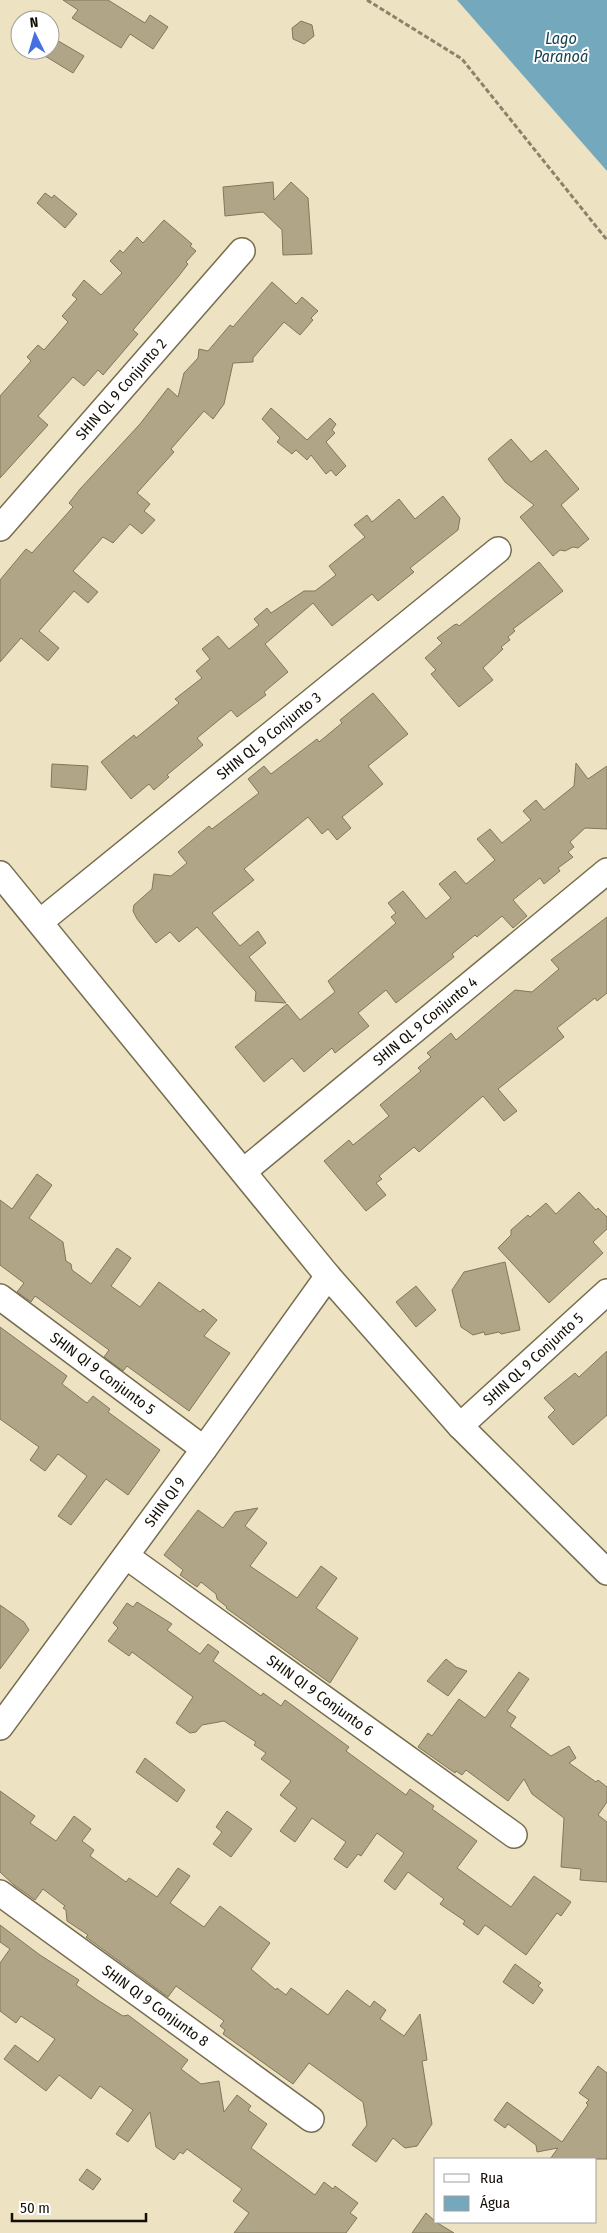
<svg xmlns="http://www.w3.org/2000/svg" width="607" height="2233" font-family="'Fira Sans Condensed',sans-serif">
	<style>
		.water { fill: #74a8bc }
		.building { fill: #b0a687; stroke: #81775a }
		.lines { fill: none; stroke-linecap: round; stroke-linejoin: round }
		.minor-casing { stroke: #766c4f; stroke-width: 28 }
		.path { stroke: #8a826b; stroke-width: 3; stroke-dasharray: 5 2.5; stroke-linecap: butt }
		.minor { stroke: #fff; stroke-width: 25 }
		.labels { text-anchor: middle; stroke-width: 4; stroke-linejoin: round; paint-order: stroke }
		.street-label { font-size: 15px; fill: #130f05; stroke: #fff }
		.water-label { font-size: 16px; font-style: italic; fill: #154352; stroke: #fff }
	</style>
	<rect width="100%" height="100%" fill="#ede2c1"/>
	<path class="water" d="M457,0H607V171L464,8Z"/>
	<path class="building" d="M63,0H108L145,23L150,15L168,27L153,49L130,34L121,48L72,18L78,10Z
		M301,21L312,25L314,36L304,44L293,39L292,28Z
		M55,39L84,56L73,73L45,56Z
		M273,182L274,200L291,182L308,198L312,254L283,255L282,230L263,212L225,216L223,187Z
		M45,193L52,198L54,195L77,214L65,228L37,203Z
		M164,220L192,244L190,246L196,251L186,262L188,264L178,277L133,330L138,334L103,375L98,370L84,386L73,377L38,416L48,425L0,478V396L31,361L27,357L38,345L44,350L68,322L62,316L77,299L72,295L84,280L101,295L122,273L110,261L120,250L123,253L137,237L143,243Z
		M272,282L296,304L302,297L318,311L311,318L313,320L300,335L284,322L253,358V362L233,363L224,404L213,419L204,411L171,449L174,452L137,493L150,504L144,511L155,520L142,534L130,524L113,543L103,537L73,571L98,592L88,603L74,591L39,631L59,648L48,661L21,638L0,662V580L26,549L32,553L73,507L69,503L80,489L140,424L168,388L178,397L184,373L198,358L199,349L208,351L230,325L233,327Z
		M271,408L307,440L330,418L336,424L332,430L335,433L326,442L346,466L336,476L331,470L326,474L311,455L307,460L296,450L292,454L277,442L280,438L262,419Z
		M511,439L531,462L546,450L579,489L561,505L589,539L578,548L573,547L565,551L560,550L553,556L520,517L534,505L505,482L488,459Z
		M443,496L460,518L458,530L410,568L414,572L378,601L372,594L332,626L313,603L265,644L288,672L264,692L266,695L237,717L231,710L197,738L203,745L167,775L169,777L154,790L149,784L131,799L101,762L134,735L136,738L179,703L175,699L202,678L196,671L210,659L202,649L218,636L229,649L259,625L254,619L267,608L271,613L304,591H315L336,575L329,566L365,537L354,525L367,515L372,522L399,499L415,519Z
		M539,562L563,591L513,629L515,631L508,637L510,640L501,647L503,649L483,668L493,680L459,707L431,674L436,670L425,658L442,643L437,638L454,625L457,624L459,626Z
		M373,693L408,734L368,766L383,784L342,817L351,828L337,840L328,829L322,834L308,817L244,869L254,880L212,913L240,946L258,931L266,943L249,957L286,1003L255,1001L256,992L197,927L179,942L170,932L156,943L137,919L133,911L134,905L152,889L154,874L171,876L187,863L178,852L209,826L212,829L259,793L248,779L264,766L271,774L317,739L319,742L342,723L340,720Z
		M576,763L588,779L607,766V829L585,828L570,842L574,847L568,852L573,857L558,868L560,871L544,884L540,878L513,900L527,916L513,928L502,916L477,937L475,935L452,954L454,957L396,1003L386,990L358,1013L369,1026L335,1053L332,1048L304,1072L292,1058L264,1082L235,1047L287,1004L300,1020L335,992L328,981L396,923L391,917L396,913L388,903L403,891L426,919L451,898L439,884L455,871L466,884L495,860L477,839L490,829L502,843L531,820L523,811L536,800L544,810L574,786Z
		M52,764L88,766L86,790L51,787Z
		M607,917V993L597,1001L595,998L557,1028L564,1037L498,1089L517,1111L504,1121L483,1096L419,1152L414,1147L379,1176L382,1179L376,1183L386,1195L366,1211L324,1161L349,1140L353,1145L389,1116L380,1105L421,1071L418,1068L431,1057L427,1053L451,1033L456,1040L515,990L532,992L559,969L551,960Z
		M37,1174L52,1185L29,1218L63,1242L66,1261L71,1264L72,1270L91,1284L117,1248L131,1258L111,1286L140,1307L159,1282L200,1312L203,1309L217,1320L204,1336L230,1353L189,1411L127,1366L123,1371L104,1357L109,1350L35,1296L31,1302L17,1292L24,1283L0,1265V1200L12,1209Z
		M579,1192L596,1210L598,1208L607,1217V1229L593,1242L603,1253L549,1303L498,1248L511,1235V1230L528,1215L530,1217L546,1203L556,1214Z
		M505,1262L520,1330L501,1334L499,1332L485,1335L484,1332L473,1335L461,1327L452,1290L464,1272Z
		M416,1286L436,1310L416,1327L396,1302Z
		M0,1327L67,1376L62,1384L87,1403L93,1396L110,1409L108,1412L160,1450L128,1495L106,1479L71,1525L58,1516L87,1476L58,1454L45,1471L30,1460L39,1447L0,1419Z
		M607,1351V1415L573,1445L548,1417L555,1410L544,1398L575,1373L579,1377Z
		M258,1508L245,1526L267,1543L250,1566L297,1598L321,1566L337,1578L316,1608L358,1638L330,1683L226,1608L227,1607L217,1599L216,1594L201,1582L197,1587L180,1575L183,1570L164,1555L198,1510L223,1528L235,1512Z
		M137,1602L172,1624L167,1630L200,1654L208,1644L219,1652L213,1661L261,1696L263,1693L281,1706L285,1700L349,1747L346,1751L406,1795L410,1789L434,1806L432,1809L477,1841L457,1868L511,1907L534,1876L571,1902L561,1916L557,1913L526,1955L485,1925L478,1935L463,1924L465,1921L440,1904L444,1899L408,1872L395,1890L384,1881L404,1853L377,1833L361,1856L358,1854L347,1868L334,1859L346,1842L312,1818L295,1842L280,1831L297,1808L280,1795L291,1781L261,1759L266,1753L254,1745L256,1742L224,1721L202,1725L196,1732L190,1733L176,1723L193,1697L132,1652L129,1656L108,1641L118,1628L113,1623L127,1603L133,1607Z
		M0,1605L24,1622L29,1630L0,1669Z
		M446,1659L456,1667L467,1671L448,1696L427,1681Z
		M519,1672L529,1679L507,1711L516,1717L510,1726L551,1756L569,1746L576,1758L569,1763L596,1782L598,1780L607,1787V1802L598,1815L607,1822V1882L580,1880L581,1869L561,1867L564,1818L532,1794L524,1779L508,1801L466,1770L462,1775L456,1771L455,1773L418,1747L428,1733L432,1736L459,1699L485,1718Z
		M145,1758L185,1790L177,1802L136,1772Z
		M0,1791L35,1816L30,1823L56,1841L74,1816L91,1829L82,1841L94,1850L90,1856L126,1882L129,1878L157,1897L178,1868L190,1876L170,1903L204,1927L220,1906L270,1943L251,1969L276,1990L277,1988L286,1995L291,1988L328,2015L347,1990L370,2007L374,2001L386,2010L380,2019L404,2036L420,2014L427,2060L422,2061L432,2124L417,2146L405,2148L393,2138L376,2162L352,2145L367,2125L363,2102L309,2063L293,2084L223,2034L225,2030L220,2026L224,2021L176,1986L168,1997L86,1937L88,1935L67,1921L66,1910L63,1908L65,1906L43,1889L35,1900L14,1885L0,1872Z
		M227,1811L252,1829L231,1857L213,1844L222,1832L216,1827Z
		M0,1925L40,1955L79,1980L76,1985L99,2001L123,2016L128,2015L188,2060L181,2069L201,2084L219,2081L224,2112L237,2095L251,2106L248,2110L267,2124L251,2148L315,2195L324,2182L333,2189L335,2186L358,2203L350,2213L357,2218L346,2233H234L249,2213L233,2201L242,2189L187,2149L183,2154L180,2152L174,2160L156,2147L150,2112L128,2142L116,2134L133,2110L100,2086L91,2099L59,2075L46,2091L4,2059L15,2045L38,2062L55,2039L21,2016L16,2023L0,2011V1963L10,1949L0,1942Z
		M515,1964L541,1983L538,1986L543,1990L533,2004L503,1982Z
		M598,2066L607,2073V2159H550L558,2148L537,2152L536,2145L508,2124L505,2128L494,2120L507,2102L562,2142L588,2105L586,2103L589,2100L579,2093Z
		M87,2169L101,2179L93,2190L79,2180Z
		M426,2213L436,2222L454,2233H412Z"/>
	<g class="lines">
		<defs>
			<g id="minor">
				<path id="s1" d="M0,528L242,251"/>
				<path d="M0,874L328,1276L460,1426L607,1572"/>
				<path id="s2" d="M40,922L498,550"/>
				<path id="s3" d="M244,1171L607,871"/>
				<path id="s4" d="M0,1297L204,1449"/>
				<path id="s5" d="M460,1426L607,1292"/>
				<path id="s6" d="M126,1556L514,1835"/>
				<path id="s7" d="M0,1727L204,1449L328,1276"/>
				<path id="s8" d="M0,1893L311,2119"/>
			</g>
		</defs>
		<use href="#minor" class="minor-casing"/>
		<path class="path" d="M367,0L462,59L607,240"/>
		<use href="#minor" class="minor"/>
	</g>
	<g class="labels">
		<g class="street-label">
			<text dy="5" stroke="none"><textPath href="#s1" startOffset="184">SHIN QL 9 Conjunto 2</textPath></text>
			<text dy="5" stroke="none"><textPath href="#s2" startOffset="295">SHIN QL 9 Conjunto 3</textPath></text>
			<text dy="5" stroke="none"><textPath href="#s3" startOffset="235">SHIN QL 9 Conjunto 4</textPath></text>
			<text dy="5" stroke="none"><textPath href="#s5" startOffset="99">SHIN QL 9 Conjunto 5</textPath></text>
			<text dy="5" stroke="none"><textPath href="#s4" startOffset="128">SHIN QI 9 Conjunto 5</textPath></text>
			<text dy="5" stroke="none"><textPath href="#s7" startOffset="279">SHIN QI 9</textPath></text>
			<text dy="5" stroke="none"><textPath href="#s6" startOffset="239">SHIN QI 9 Conjunto 6</textPath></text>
			<text dy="5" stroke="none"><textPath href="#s8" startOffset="192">SHIN QI 9 Conjunto 8</textPath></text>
		</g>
		<g class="water-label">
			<text x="561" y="44">Lago<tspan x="561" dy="18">Paranoá</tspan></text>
		</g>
	</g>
	<rect x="434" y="2158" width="162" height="65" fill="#ffffff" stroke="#a19f9b"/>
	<rect x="444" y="2174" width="25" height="8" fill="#ffffff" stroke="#a19f9b"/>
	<text x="480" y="2183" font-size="15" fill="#130f05">Rua</text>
	<rect x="444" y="2196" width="25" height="15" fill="#74a8bc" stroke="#a19f9b"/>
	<text x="480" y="2208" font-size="15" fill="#130f05">Água</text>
	<g transform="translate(35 35) rotate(355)"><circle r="24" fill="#ffffff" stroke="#a19f9b"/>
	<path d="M0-4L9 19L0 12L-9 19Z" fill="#466fe2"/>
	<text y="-8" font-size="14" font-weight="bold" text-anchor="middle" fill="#130f05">N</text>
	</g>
	<path d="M12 2213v8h134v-8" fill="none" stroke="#130f05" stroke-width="2.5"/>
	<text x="20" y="2213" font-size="15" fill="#130f05" stroke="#ffffff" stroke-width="4" paint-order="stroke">50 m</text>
</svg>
